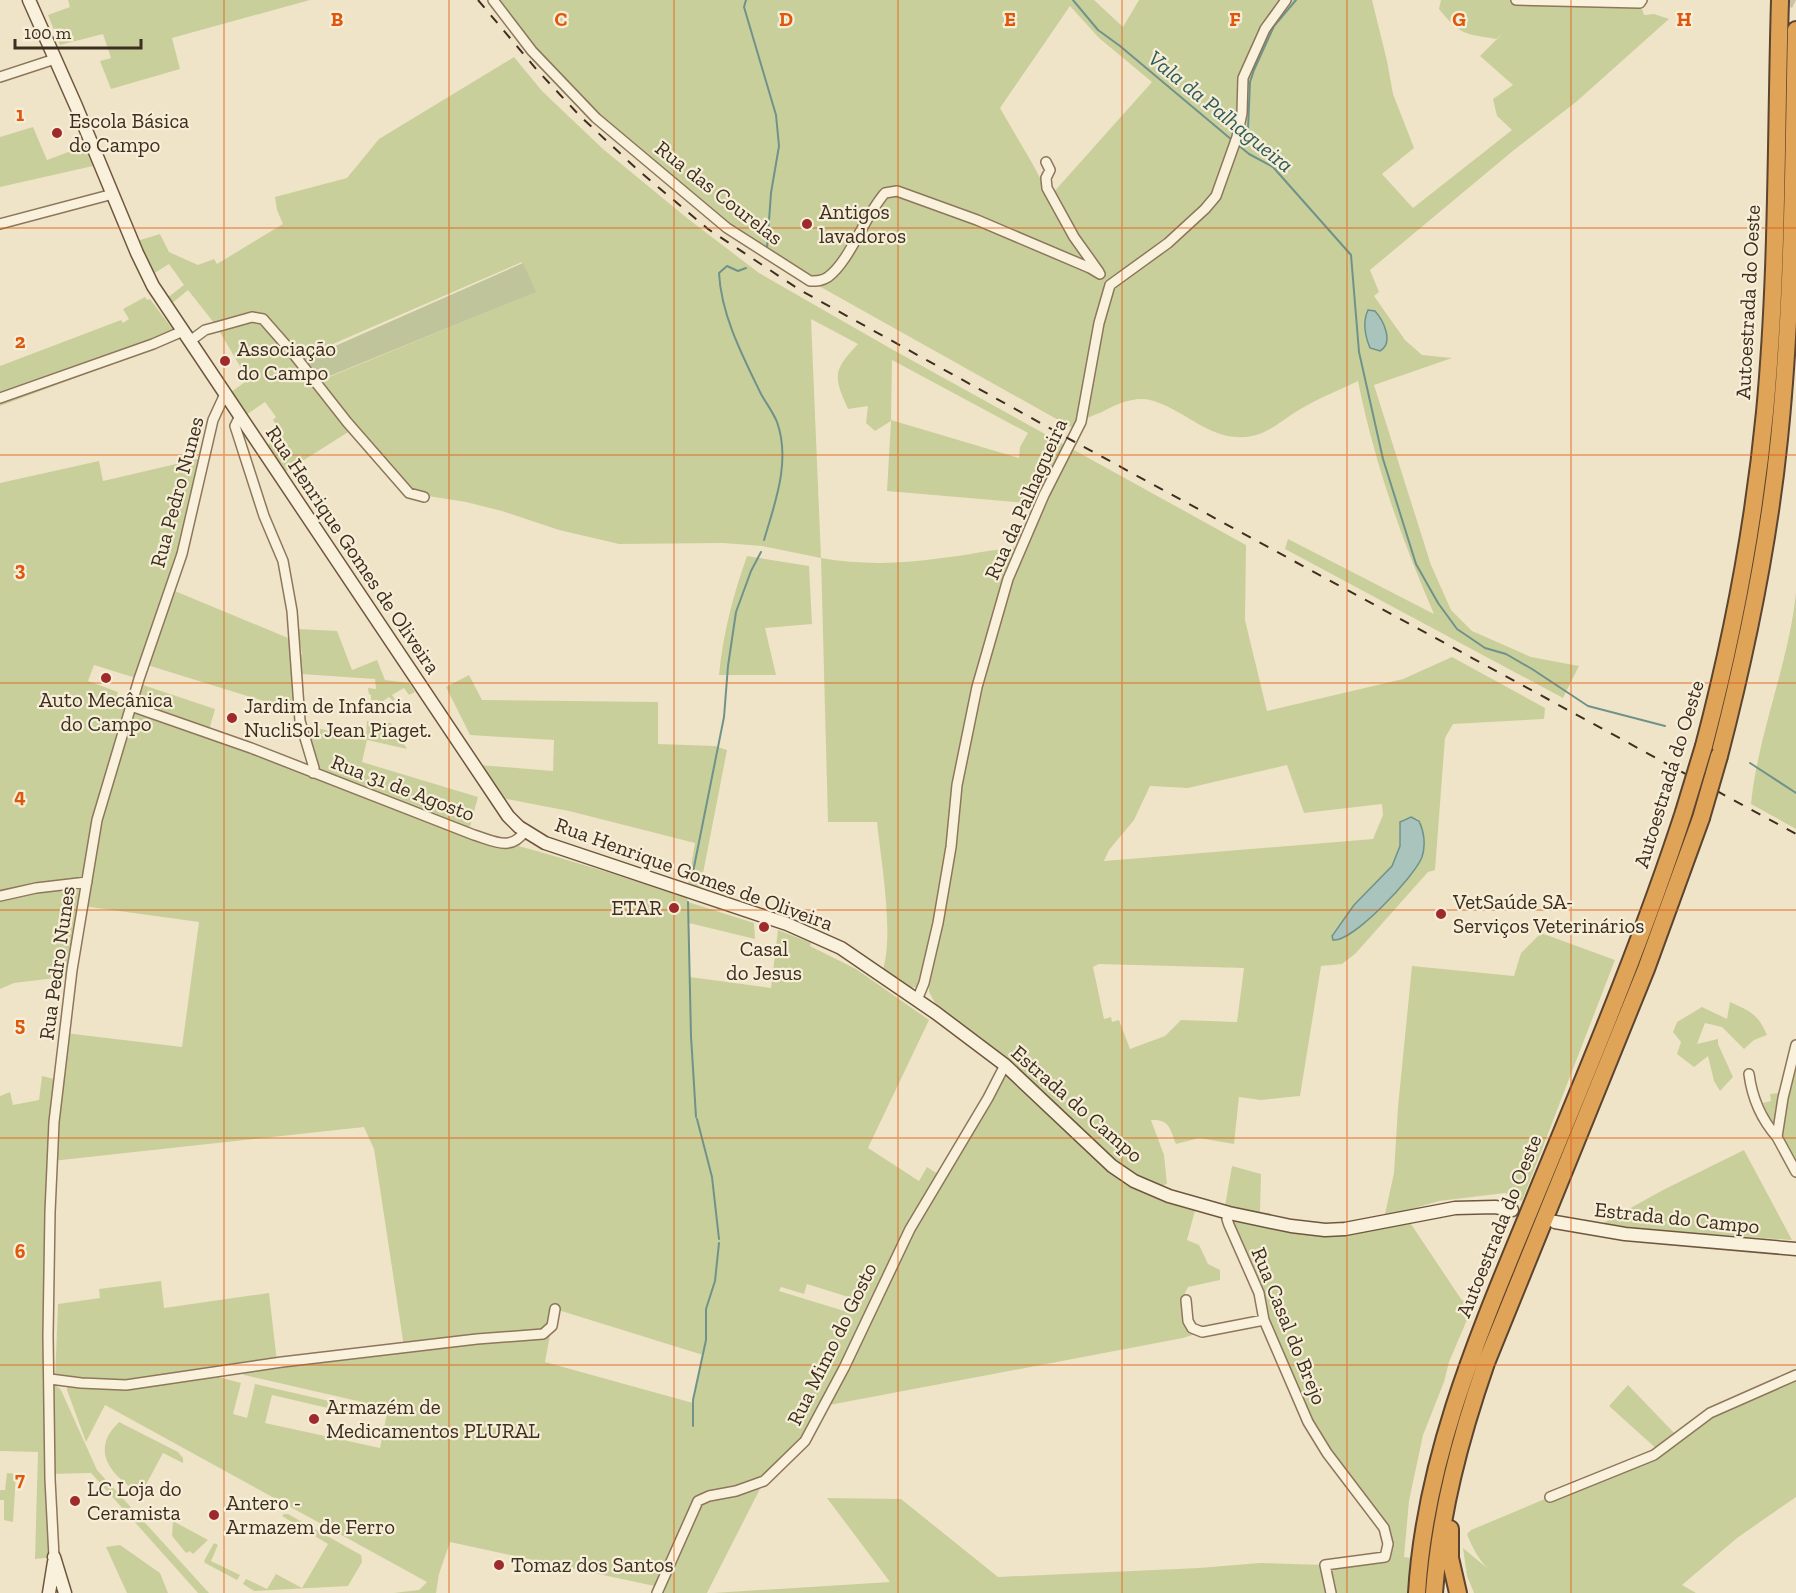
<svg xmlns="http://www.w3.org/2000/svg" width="1796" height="1593" font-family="'Zilla Slab',serif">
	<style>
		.green { fill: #c9cf9b; fill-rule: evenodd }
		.cemetery { fill: #bfc49a }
		.water { fill: #a9c4bc; stroke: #6f938a; stroke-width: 1.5 }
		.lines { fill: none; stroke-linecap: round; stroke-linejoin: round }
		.stream { stroke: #6f938a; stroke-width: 2 }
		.street-tunnel { stroke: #ccc0a6; stroke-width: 9; stroke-dasharray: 9 4.5; stroke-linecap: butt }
		.street-casing { stroke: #8d765c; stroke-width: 12 }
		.secondary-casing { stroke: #6f573f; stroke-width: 15 }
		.highway-casing { stroke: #5b4430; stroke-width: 20 }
		.street { stroke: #faf1dc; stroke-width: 9 }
		.secondary { stroke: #faf1dc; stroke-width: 12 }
		.highway { stroke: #e0a458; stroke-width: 16 }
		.rail { stroke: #3d2e20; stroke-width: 2; stroke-dasharray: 10 10; stroke-linecap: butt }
		.highway-bridge-casing { stroke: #5b4430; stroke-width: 20; stroke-linecap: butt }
		.highway-bridge { stroke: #e0a458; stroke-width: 16 }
		.grid { fill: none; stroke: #df570d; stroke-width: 1.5; stroke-opacity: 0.55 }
		.poi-dot { fill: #9e2a2b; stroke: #f7eed8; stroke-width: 2 }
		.labels { text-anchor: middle; stroke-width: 4.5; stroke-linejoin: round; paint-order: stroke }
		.poi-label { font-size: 21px; fill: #3d2e20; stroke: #f7eed8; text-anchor: start }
		.street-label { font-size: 21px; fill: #3d2e20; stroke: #f7eed8 }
		.water-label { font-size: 22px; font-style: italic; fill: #2f5d5a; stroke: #f7eed8 }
		.grid-label { font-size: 20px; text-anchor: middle; font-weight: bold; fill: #df570d; stroke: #f7eed8; stroke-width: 4.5; stroke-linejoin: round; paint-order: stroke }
	</style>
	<rect width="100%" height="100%" fill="#f0e4c8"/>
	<path class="green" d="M68,0H310L172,38L180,69L111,89L100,61L111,58L103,34L60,45L48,15L70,7Z
		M493,0H1094L1123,27L1139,0H1372L1387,61L1393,94L1414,148L1382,174L1413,208L1512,130L1497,116L1493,99L1513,85L1480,56L1502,34L1496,39C1465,34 1460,35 1439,9L1441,0H1642L1640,3L1644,15L1654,14L1669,19L1576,102L1514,150L1370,270L1379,292L1374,296L1405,340L1422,355L1452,358L1374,385L1431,565L1451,610L1472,631L1531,657L1579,666L1563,698L1285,549L1288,539L1434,614C1401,538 1374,461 1358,381C1340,390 1321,397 1304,407C1287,416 1270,433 1252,436C1211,444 1186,409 1150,400C1134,396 1115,405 1102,412C1090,417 1083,418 1078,431L810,281C817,281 822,281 828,277C849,261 866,215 885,193L897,191L977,220L1100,273L1094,263L1074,237L1052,194L1152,82L1099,38L1070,6L1000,108L1032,163L1069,232L1091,266L951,205L894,187L881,188L832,269C808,287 790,265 769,252L768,255C690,204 615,139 551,71C531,49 509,26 493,0ZM1368,310L1375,311C1384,321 1394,343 1379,351L1370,348C1365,336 1362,323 1368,310Z
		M514,57L542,91L603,149L687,218L759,273L895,351L1246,545L1245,620L1267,711L1403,679L1452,657L1545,708L1544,719L1453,724L1445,738L1435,870L1428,872L1355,954L1342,964L1321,966L1300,1096L1261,1100L1239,1097L1234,1144L1199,1138L1176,1144C1170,1129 1170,1119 1151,1120L1164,1155L1167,1184L1161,1186L1146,1181L1125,1169L940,1012L929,992V984L922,982L918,987L908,988L883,969C894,934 881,861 877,822H828L821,558L762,546L723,543L619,544L559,530L502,511L466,502L409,493L353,429L285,472L267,445L283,434L273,420L276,417L265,402L246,415L231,392L248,380L217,327L219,325L214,323L188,290L171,304L167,298L184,285L169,264L153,274L137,241L160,234L169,252L198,265L214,259L217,264L283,224L277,210L275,197L347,178L379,139ZM522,262L535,292L317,382L299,357L326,347ZM811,319L858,344C833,370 833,376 848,409L868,406L866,423L875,431L891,421L887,491L1039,504L1021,547C994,549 969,555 942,558C902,564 861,565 821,558ZM892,360L1028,433L1020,447L1019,458L891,420ZM1287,765L1304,813L1382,804L1383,815L1373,839L1104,861L1109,850L1134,820L1150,786L1188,788ZM1411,817L1418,819L1421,823L1372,915L1343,939L1333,940L1332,934L1335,930L1354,905L1392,866L1398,854L1400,846L1399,827L1402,820ZM1099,964L1244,968L1237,1022L1181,1020L1165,1036L1130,1049L1119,1020L1112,1022L1111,1017L1104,1019L1093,967Z
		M33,127L47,160L87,145L89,149L86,150L93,166L0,187V137Z
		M145,297L147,300L150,299L180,339L0,406V366L121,320L123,323L129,319L123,309Z
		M206,457L170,589L293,640L299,712L144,664L139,679L94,665L88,681L118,692L116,699L131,706L313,773L301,724L366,740L367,721L391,723L407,749L367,740L362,762L478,797L469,830L475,835C547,852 617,875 687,898L688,902L754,923L755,939L689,923L690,977L771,988L778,930L811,943L810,946L856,969L929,1020L868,1148L919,1181L927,1167L941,1176L1002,1068L1096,1159L1196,1207L1187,1240L1199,1245L1208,1264L1220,1270V1280L1188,1287L1185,1293L1188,1321L1202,1332L1183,1338L824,1406L805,1441L764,1481L707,1593H657L659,1587L450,1542L439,1574L436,1593H394L419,1590L427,1582L105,1405L86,1442L67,1390V1382L55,1380L58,1304L100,1298L99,1289L161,1281L164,1308L269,1293L277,1362L404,1347L374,1149L364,1127L52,1161L51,1381L61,1390L97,1470L209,1593H198L91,1473L50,1474L54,1557L35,1559L38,1452L0,1451V1096L10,1092L13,1105L39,1100L42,1076L58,1080L65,1033L182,1047L199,922L83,906L72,976L14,983L0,989V483L99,461L103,481ZM807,1284L858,1300L854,1314L779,1291L781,1287L804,1294ZM555,1309L703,1355L693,1403L545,1362ZM236,1369L244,1375L388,1408L380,1448L265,1423L272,1395L362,1416L364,1409L255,1384L247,1418L233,1414L241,1383L208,1374Z
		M747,556L809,566L812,624L765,628L776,675H719C723,634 733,595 747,556Z
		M1796,592V829L1751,804C1758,732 1789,664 1796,592Z
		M298,629L337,631L352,670L377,660L385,680L409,683L415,692L409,695L404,688L392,695L395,699L393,701L389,697L379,704L378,700H371V695L369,694L368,688L376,689L375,679L301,674L300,657L302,654Z
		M469,675L482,700L658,702V744L715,746L727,750L700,889L688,885L695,843L569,811L501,798L479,765L553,771L554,740L470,735L446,687Z
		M143,685L215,709L209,730L138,705Z
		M1541,933L1615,960L1522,1201L1505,1193L1439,1201L1401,1212L1385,1214L1394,1173L1398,1107L1412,966L1514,976L1521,953Z
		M1730,1002C1750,1011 1758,1014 1767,1035L1754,1040L1744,1049L1722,1027L1705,1023L1697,1044L1718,1039V1044L1733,1077L1720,1091L1714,1081L1708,1056L1694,1067L1677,1054L1681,1042L1673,1032L1677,1022L1702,1007L1727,1019Z
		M1796,1045V1172L1777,1137Z
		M1780,1093L1774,1128L1763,1103L1771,1101L1770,1094Z
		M1744,1150L1792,1240L1598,1226L1663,1190Z
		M1232,1166L1261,1174L1260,1212L1225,1206Z
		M1237,1219L1314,1234L1409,1221L1461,1299L1472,1308L1449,1362L1444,1382L1423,1435L1409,1501L1404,1557L1412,1558L1409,1593H713L890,1582L827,1498L901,1499L998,1577L1199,1568L1260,1563L1325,1565L1385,1557L1384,1528L1327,1452L1279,1357L1233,1226V1222Z
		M1796,1375V1497L1737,1538L1682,1585L1696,1593H1474L1467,1576L1463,1548L1487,1568C1478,1558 1472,1547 1467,1534L1471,1530L1659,1451L1609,1406L1628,1385L1678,1437L1702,1418Z
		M119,1422L178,1452L183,1458V1463L163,1453L141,1494C113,1477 88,1452 119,1422Z
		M7,1473L16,1474L13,1522L4,1520V1500H0V1490H5Z
		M284,1514H288L361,1555L362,1562L348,1586L254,1591L243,1584L246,1579L267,1589L276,1574L302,1588L328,1544L282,1516Z
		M173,1521L208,1540L193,1554L190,1551L186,1553L172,1536Z
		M214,1543L218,1545L211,1561L240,1575L237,1580L205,1563L204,1561Z
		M120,1545L160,1573L168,1593H127L106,1547Z"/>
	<path class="cemetery" d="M523,263L536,292L320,380L301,358L326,350Z"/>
	<path class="water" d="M1368,310L1375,311C1384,321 1394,343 1380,351L1370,348C1365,336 1362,323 1368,310Z
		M1411,817L1419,821C1424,831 1426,845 1422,857C1415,876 1352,943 1333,940L1332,936L1354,905L1392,866L1400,846V822Z"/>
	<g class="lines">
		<path class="stream" d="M746,0L744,7L776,115L779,146L771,193L767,248
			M1073,0L1098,30L1120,46L1232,140
			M1237,144L1249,154L1273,167L1351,255L1359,352L1383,459L1416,564L1438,603L1457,629L1485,648L1506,654L1532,669L1588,706L1665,726
			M1240,147L1248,130L1250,82L1254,70L1274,26L1296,0
			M746,268L738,271L727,266L719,273C721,315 743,357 761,394C766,403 773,412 777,422C791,461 775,503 764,540
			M1750,763L1796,793
			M691,882L724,717L728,666L736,612L751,571L761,552
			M688,902L691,1036L696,1117
			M697,1119L712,1177L719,1239
			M693,1426V1400L706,1340V1309L715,1281L719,1243"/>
		<path class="street-tunnel" d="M1786,0L1796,5"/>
		<defs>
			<path id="street" d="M493,0L532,51L596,118L727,228L810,281C817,281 822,281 828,277C850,261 865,215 885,193L897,191L977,220L1090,268L1100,274
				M1516,0L1640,3L1642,0
				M0,77L55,59
				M1046,162L1050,170L1046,178L1047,188L1074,237L1099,272
				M0,224L113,194
				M190,341L205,330L220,326L252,317L263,319L292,352L347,422L409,493L424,497
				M0,398L153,344L183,331
				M240,416L235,426L264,516L283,561L292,611L300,721L314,768L313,773
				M131,706L251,748L474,835C494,841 511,852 525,831
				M0,896L36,888L87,882
				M917,1000L924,983L938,923L951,847L957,785L977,687L1008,579L1044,495L1081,422L1099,323L1110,285L1168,243L1205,209L1216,196L1237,137L1242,113L1243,78L1265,29L1286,0
				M1796,1045L1783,1098L1777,1137L1796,1172
				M1749,1074C1752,1097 1762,1120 1777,1137
				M1229,1213L1227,1219L1229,1225L1259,1293L1264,1320L1308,1422L1327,1453L1384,1528L1388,1544L1385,1557L1325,1565L1331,1593
				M1186,1300L1188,1321L1192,1328L1202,1332L1264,1320
				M50,1379L81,1383L126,1385L282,1362L477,1339L543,1334L552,1326L555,1309
				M1550,1497L1654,1455L1710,1413L1796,1375
				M54,1557L50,1479L48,1336L50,1212L54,1122L72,970L97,820L139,679L182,554L213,420L225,394
				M657,1593L698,1501L709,1496L736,1491L764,1481L805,1441L844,1368L910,1229L988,1098L1005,1065"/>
			<path id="secondary" d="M29,0L76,106L137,253L153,286L508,816L519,827L545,843L787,924L841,948L936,1013L1005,1065L1112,1166L1134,1181L1169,1196L1229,1213L1291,1226L1325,1230L1345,1229L1455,1208L1495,1207L1512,1210
				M1555,1222L1625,1234L1796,1249
				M54,1557L65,1593
				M49,1593L54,1562"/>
			<path id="highway" d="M1704,746C1733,636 1754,525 1765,412C1778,275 1776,137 1780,0
				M1719,756C1746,652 1768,547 1779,439C1793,303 1793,166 1796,30
				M1450,1529V1558L1458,1593
				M1417,1593C1425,1460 1477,1338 1527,1217C1582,1083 1639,950 1684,812
				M1434,1593C1440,1513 1460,1438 1486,1363L1646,969L1701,818"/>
		</defs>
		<use href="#street" class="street-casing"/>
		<use href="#secondary" class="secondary-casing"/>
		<use href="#highway" class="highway-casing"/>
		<use href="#street" class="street"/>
		<use href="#secondary" class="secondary"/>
		<use href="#highway" class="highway"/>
		<path class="rail" d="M478,0L537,70L580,116L639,171L708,229L800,290L1073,441L1796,834"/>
		<defs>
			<path id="highway-bridge" d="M1684,812L1704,746
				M1701,818L1719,756"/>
		</defs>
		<use href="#highway-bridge" class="highway-bridge-casing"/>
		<use href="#highway-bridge" class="highway-bridge"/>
	</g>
	<path class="grid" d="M224,0V1593M449,0V1593M674,0V1593M898,0V1593M1122,0V1593M1347,0V1593M1571,0V1593M0,228H1796M0,455H1796M0,683H1796M0,910H1796M0,1138H1796M0,1365H1796"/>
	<g class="poi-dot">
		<circle cx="57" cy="133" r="6"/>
		<circle cx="807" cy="224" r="6"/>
		<circle cx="225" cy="361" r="6"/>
		<circle cx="106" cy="678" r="6"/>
		<circle cx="232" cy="718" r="6"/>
		<circle cx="674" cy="908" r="6"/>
		<circle cx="1441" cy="914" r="6"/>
		<circle cx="764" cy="927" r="6"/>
		<circle cx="314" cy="1419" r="6"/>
		<circle cx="75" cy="1501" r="6"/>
		<circle cx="214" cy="1515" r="6"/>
		<circle cx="499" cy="1565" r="6"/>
	</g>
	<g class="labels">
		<g class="poi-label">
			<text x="69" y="128">Escola Básica<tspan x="69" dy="24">do Campo</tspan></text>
			<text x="819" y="219">Antigos<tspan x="819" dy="24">lavadoros</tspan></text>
			<text x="237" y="356">Associação<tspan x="237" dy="24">do Campo</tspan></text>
			<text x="106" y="707" text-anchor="middle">Auto Mecânica<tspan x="106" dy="24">do Campo</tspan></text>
			<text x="244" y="713">Jardim de Infancia<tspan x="244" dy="24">NucliSol Jean Piaget.</tspan></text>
			<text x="1453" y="909">VetSaúde SA-<tspan x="1453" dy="24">Serviços Veterinários</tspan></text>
			<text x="662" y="915" text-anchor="end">ETAR</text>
			<text x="764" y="956" text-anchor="middle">Casal<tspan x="764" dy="24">do Jesus</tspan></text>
			<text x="326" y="1414">Armazém de<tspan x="326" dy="24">Medicamentos PLURAL</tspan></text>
			<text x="87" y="1496">LC Loja do<tspan x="87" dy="24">Ceramista</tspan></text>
			<text x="226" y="1510">Antero -<tspan x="226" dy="24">Armazem de Ferro</tspan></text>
			<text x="511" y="1572">Tomaz dos Santos</text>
		</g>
		<g class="street-label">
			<text transform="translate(719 193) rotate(38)" y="7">Rua das Courelas</text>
			<text transform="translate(1748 302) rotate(-87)" y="7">Autoestrada do Oeste</text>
			<text transform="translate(177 492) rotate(-75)" y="7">Rua Pedro Nunes</text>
			<text transform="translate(1026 499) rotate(-66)" y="7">Rua da Palhagueira</text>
			<text transform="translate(353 550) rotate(56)" y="7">Rua Henrique Gomes de Oliveira</text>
			<text transform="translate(1669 774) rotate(-73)" y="7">Autoestrada do Oeste</text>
			<text transform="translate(403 788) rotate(21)" y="7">Rua 31 de Agosto</text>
			<text transform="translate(694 874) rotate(20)" y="7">Rua Henrique Gomes de Oliveira</text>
			<text transform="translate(57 963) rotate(-82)" y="7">Rua Pedro Nunes</text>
			<text transform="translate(1077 1104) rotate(41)" y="7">Estrada do Campo</text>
			<text transform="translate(1677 1218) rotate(6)" y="7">Estrada do Campo</text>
			<text transform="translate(1499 1226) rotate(-68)" y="7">Autoestrada do Oeste</text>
			<text transform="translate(1289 1326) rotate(68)" y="7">Rua Casal do Brejo</text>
			<text transform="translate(832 1344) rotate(-64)" y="7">Rua Mimo do Gosto</text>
		</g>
		<g class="water-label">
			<text transform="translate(1221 111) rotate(39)" y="8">Vala da Palhagueira</text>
		</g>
	</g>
	<g class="grid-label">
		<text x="337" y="26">B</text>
		<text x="561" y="26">C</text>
		<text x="786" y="26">D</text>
		<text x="1010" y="26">E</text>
		<text x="1235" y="26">F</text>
		<text x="1459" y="26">G</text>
		<text x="1684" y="26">H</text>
		<text x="20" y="121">1</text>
		<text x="20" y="348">2</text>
		<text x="20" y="576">3</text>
		<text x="20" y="803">4</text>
		<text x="20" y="1031">5</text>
		<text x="20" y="1258">6</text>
		<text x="20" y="1486">7</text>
	</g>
	<path d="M15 39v9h126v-9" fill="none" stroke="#3d2e20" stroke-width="3"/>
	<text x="24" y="39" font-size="18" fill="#3d2e20" stroke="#f7eed8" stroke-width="4.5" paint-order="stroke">100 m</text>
</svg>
